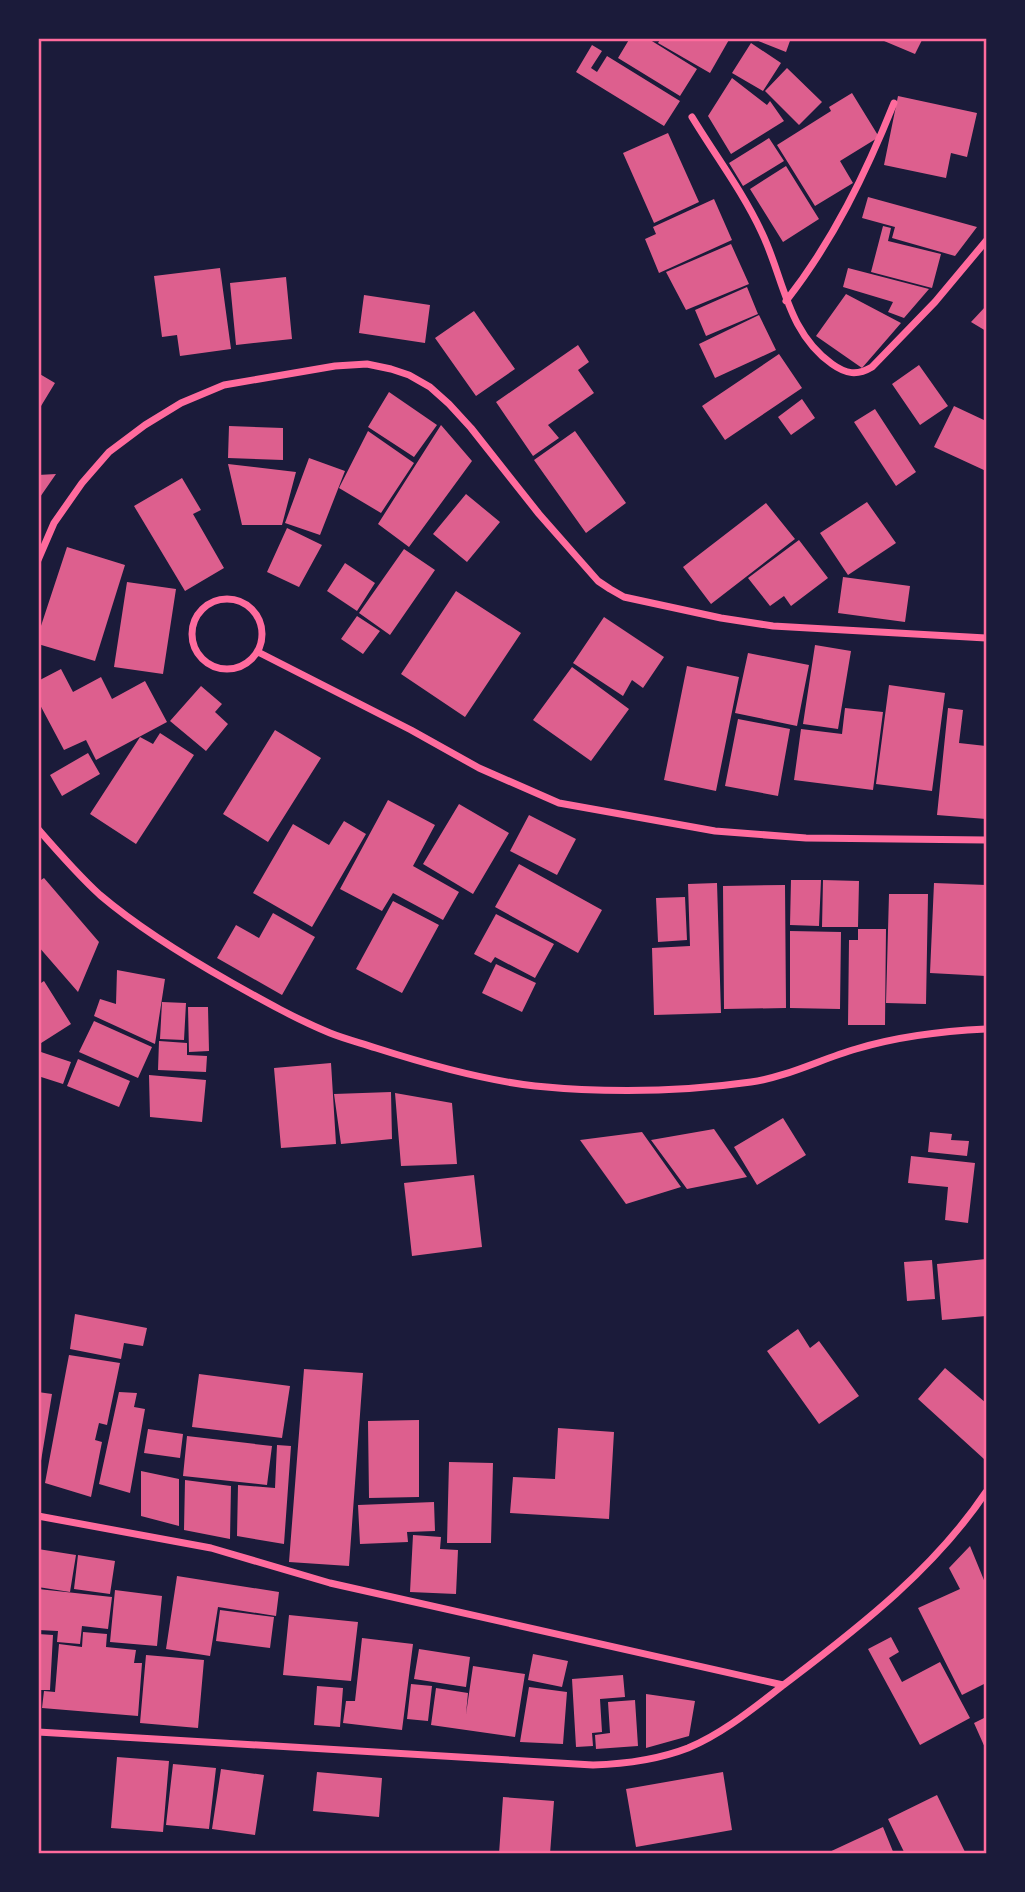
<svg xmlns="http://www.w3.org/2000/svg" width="1025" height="1892" font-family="'Asap Condensed',sans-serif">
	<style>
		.building { fill: #dd5f8e }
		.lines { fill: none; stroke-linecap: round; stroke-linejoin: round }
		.minor { stroke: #ff6b9d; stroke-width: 7 }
		.neatline { fill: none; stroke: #ff6b9d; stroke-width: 2.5 }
	</style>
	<rect width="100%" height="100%" fill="#1b1b3a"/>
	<path class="building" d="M630,38H647L697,69L680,96L618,58Z
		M661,38H730L710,73L658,43Z
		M751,38H791L786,52Z
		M877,38H923L915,54Z
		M751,43L781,63L763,91L732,73Z
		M592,45L602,51L591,68L597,72L607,56L680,101L664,126L576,72Z
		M787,68L822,102L799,125L765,91Z
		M732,78L767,105L770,101L784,121L731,154L708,116Z
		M852,93L879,137L840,161L853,183L815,206L777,145L831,111L829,107Z
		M898,96L977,113L967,157L951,153L946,178L884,165Z
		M668,133L699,202L654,223L623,153Z
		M769,138L784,161L743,186L729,163Z
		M786,166L819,219L783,242L750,189Z
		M868,197L977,227L955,256L892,238L895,227L862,218Z
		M714,199L732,240L659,273L645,239L656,234L653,227Z
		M883,226L891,228L888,241L941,254L932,288L871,272Z
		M731,244L749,284L686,310L666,272Z
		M220,268L231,349L180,356L177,335L162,337L154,276Z
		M848,268L929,289L904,318L888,312L893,302L843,287Z
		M286,277L292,339L236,345L230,283Z
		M747,287L758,314L706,336L695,310Z
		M846,294L901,323L862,368L816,336Z
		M364,295L430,305L425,343L359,333Z
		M986,306V331L971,322Z
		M474,311L515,369L476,396L435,338Z
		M759,315L776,350L715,378L699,344Z
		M578,345L589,362L578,370L594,393L548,425L559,438L533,456L496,402Z
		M779,354L802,388L725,440L702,406Z
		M919,365L948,406L920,425L892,384Z
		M38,373L55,383L38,411Z
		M389,392L437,425L414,457L368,427Z
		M802,399L815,418L791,435L778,417Z
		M954,406L986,421V471L934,447Z
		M875,409L916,472L896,486L854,422Z
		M441,425L472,461L409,547L378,524Z
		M229,426L283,428V460L228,458Z
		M368,431L414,463L381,513L339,488Z
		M575,431L626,503L586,533L534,460Z
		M309,458L345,471L320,535L285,523Z
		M228,464L296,472L282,525H242Z
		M56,474L38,500V475Z
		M182,478L201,510L193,514L224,568L185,591L134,506Z
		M466,494L500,522L467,562L433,534Z
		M867,502L896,543L848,575L820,533Z
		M766,503L795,539L711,604L683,567Z
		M287,528L322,545L299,587L267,572Z
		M799,540L828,578L791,606L784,596L770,606L748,578Z
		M67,547L125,565L95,661L38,644V635Z
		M404,549L435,570L390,635L359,613Z
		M345,563L375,583L357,611L327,591Z
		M843,577L910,586L905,622L838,613Z
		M127,582L176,589L163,674L114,667Z
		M456,591L521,633L465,717L401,674Z
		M357,616L380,631L363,654L341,639Z
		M604,617L664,657L643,688L632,680L623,696L573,663Z
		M815,645L851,651L838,729L803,724Z
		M748,653L809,665L797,726L735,713Z
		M687,666L739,677L716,791L664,780Z
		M572,667L629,709L591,761L533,720Z
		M61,669L73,692L101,677L112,699L145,681L167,722L96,760L86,740L64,750L38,701V681Z
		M889,685L945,693L932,791L876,784Z
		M201,686L222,704L215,712L228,724L206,751L170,721Z
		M845,708L883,712L873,790L794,780L801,729L842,734Z
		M948,708L963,710L959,743L986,746V819L937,815Z
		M738,719L790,729L778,796L725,786Z
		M275,730L321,758L268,842L223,814Z
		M160,733L194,755L136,844L90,814L140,737L153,744Z
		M88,753L100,774L62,796L50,775Z
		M388,800L435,825L413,866L459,892L443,920L393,893L382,911L340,889Z
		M459,804L509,833L473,894L423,864Z
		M529,815L576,839L557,875L510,851Z
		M344,821L366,834L312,927L253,893L293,824L329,845Z
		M519,864L602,910L578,953L495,907Z
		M38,878L41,880L44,878L99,942L78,992L38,946Z
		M791,880H821L819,926L790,925Z
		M823,880L859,881L858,927H822Z
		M717,883L721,1013L654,1015L652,948L690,946L688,884Z
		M934,883L986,885V976L930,973Z
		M785,885L786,1008L724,1009L723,886Z
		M889,894H928L926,1004L886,1003Z
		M685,897L687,940L658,942L656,898Z
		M393,901L439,925L402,993L356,969Z
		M273,913L315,937L282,995L217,958L236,925L259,938Z
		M496,914L554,944L535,978L495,957L491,963L474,954Z
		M858,929H886L885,1025H848L849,940H858Z
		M790,931L841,932L840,1009L790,1008Z
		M496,964L536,983L522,1012L482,993Z
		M117,970L165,979L155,1044L94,1016L100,999L116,1004Z
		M44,981L71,1024L38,1045V985Z
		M162,1002L186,1003L184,1040L160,1039Z
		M188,1007H208L209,1051L189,1052Z
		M94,1021L152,1047L138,1078L79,1052Z
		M159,1041L187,1043V1055L207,1056L206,1072L158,1070Z
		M38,1051L71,1062L63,1084L38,1076Z
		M78,1059L130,1081L119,1107L67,1086Z
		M331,1063L336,1144L281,1148L274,1068Z
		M149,1075L206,1080L202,1122L150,1117Z
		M391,1092L392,1139L341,1144L334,1094Z
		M395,1093L452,1103L457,1164L401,1166Z
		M783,1118L806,1155L757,1185L734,1147Z
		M714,1129L747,1177L687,1189L651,1140Z
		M642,1132L681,1187L626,1204L580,1140Z
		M930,1132L952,1134L951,1140L969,1141L967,1156L928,1152Z
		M911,1156L975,1163L968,1223L945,1220L948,1187L908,1183Z
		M474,1175L482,1247L412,1256L404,1183Z
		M986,1259V1316L942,1320L937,1264Z
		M932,1260L935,1299L907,1301L904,1262Z
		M75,1314L147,1328L143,1346L124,1343L121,1359L70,1349Z
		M798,1329L810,1348L819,1341L859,1396L819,1424L767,1351Z
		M69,1355L120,1363L107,1425L99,1423L95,1440L102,1442L91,1497L45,1483Z
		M945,1368L986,1403V1457L984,1459L918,1399Z
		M304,1369L363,1373L349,1566L289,1562Z
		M199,1374L290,1386L282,1438L192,1427Z
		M38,1392L52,1394L40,1467H38Z
		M119,1392L137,1393L134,1407L145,1409L130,1493L99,1484Z
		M419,1420V1497L369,1498L368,1421Z
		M558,1428L614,1432L609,1519L510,1513L513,1477L555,1479Z
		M148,1429L183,1434L180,1458L144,1453Z
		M187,1436L272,1446L267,1485L183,1476Z
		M277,1445L291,1446L284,1544L237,1536L238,1485L275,1488Z
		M449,1462L493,1463L491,1543H447Z
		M141,1471L179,1479V1526L141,1516Z
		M185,1480L231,1486L230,1539L184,1530Z
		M434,1502L435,1531L407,1532L408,1542L360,1544L358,1505Z
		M413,1535L441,1537L440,1549L458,1550L456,1594L410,1592Z
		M970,1546L986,1585V1683L962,1695L918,1608L960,1589L949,1568Z
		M38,1549L76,1555L70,1592L38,1587Z
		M78,1555L115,1561L110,1594L74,1589Z
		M177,1576L279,1592L276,1616L218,1607L210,1656L166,1649Z
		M38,1589L112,1597L108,1629L82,1626L80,1644L57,1642L58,1631L38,1630Z
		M115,1590L162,1596L157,1646L110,1642Z
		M220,1610L274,1617L270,1648L216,1641Z
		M289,1615L358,1622L351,1681L283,1675Z
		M83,1632L107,1634L106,1647L136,1650L134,1663H142L138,1716L42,1708L44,1691L55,1692L59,1644L82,1647Z
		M38,1634L53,1635L50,1690H38Z
		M891,1637L899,1652L889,1658L902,1682L940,1662L970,1718L920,1745L868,1649Z
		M362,1638L413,1644L402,1730L343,1723L346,1701H355Z
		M419,1649L470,1657L466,1687L414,1679Z
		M533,1654L568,1661L562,1687L528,1680Z
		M146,1655L204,1660L198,1728L140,1723Z
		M473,1666L525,1674L515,1737L431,1725L436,1688L468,1693L466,1714Z
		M623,1675L625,1697L600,1699L602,1732L592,1733L593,1746L576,1747L572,1679Z
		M411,1684L432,1686L428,1721L407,1719Z
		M317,1686L343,1688L340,1727L314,1725Z
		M529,1687L567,1692L563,1744L520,1742Z
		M646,1694L695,1701L689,1736L646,1748Z
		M635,1700L638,1746L596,1749L595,1735L610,1733L608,1702Z
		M986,1717V1750L974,1723Z
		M117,1757L169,1761L163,1832L111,1828Z
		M173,1764L216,1768L209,1829L166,1825Z
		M221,1769L264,1775L255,1835L212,1829Z
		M317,1772L382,1778L379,1817L313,1811Z
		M723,1772L732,1830L636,1847L626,1789Z
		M937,1795L966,1854H905L888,1819Z
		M503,1797L554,1801L550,1854H499Z
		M883,1827L894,1854H825Z"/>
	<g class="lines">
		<path class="minor" d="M692,117C715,155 743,192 762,233C784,279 787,332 832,364C846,374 857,376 872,367L935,302L986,241
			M786,301C833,241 866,173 894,103
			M38,560L54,523L82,483L109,452L145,425L181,403L224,385L335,366L367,364L391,369L409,375L430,387L449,404L471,428L539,514L598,581L610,589L624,597L721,618L773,626L986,638
			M192 634a35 35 0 1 1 70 0a35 35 0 1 1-70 0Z
			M258,652L411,730L479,768L559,803L715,831L806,838L986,840
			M38,829C58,852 78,875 100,895C140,929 186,957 232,983C264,1001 296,1019 330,1033C345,1039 361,1043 376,1048C426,1064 482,1080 535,1086C606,1093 680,1092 751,1082C787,1077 821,1059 856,1049C899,1036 942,1031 986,1029
			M38,1516L211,1548L330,1583L783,1685
			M38,1732L593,1765C626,1764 657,1760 688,1748C726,1732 757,1705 790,1680C862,1625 935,1568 986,1492"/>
	</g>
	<rect width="1025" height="1892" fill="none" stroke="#1b1b3a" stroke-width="80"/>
	<rect x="40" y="40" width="945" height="1812" class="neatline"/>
</svg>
